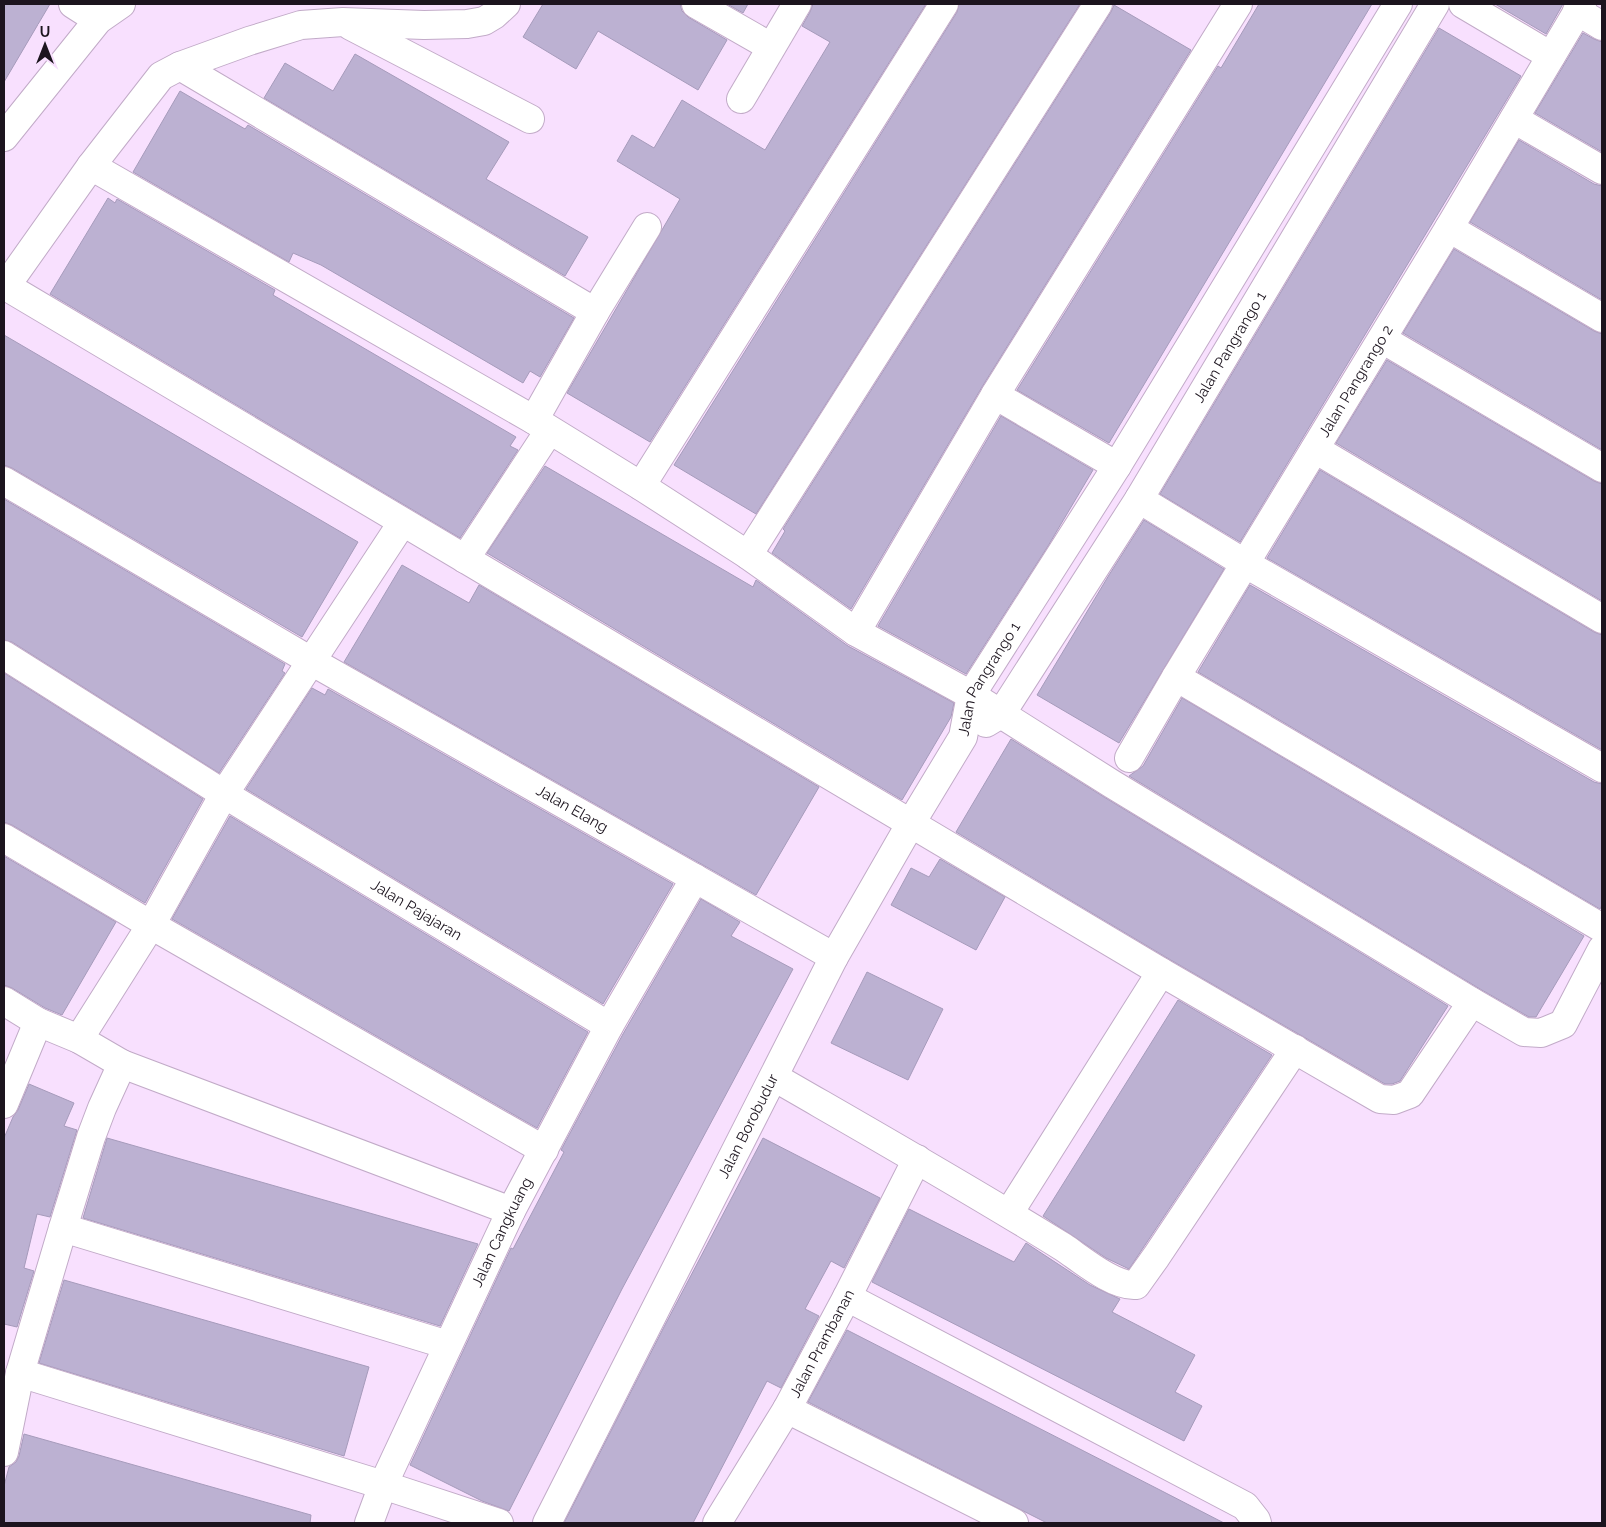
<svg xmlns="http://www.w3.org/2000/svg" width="1606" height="1527" font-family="Raleway,sans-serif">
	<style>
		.building { fill: #bcb1d2; stroke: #a69bbb }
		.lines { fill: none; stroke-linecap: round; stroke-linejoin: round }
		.minor-casing { stroke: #c2abc8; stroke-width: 30 }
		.minor { stroke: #fff; stroke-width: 28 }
		.labels { text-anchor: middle; stroke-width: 4; stroke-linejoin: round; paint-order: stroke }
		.street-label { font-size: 15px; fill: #1c141e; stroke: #f8e0fe }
	</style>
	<rect width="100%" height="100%" fill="#f8e0fe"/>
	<path class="building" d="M4,4H50L4,82Z
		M543,4H680L682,11L688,17L727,40L698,90L598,31L576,69L523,37Z
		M727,4H748L743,13Z
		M813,4H926L650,442L567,393L680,199L617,161L632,135L654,148L682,100L765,150L830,42L802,26L810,12Z
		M959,4H1080L756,514L674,465L957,12Z
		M1259,4H1372L1109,443L1017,390L1218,66L1221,68Z
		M1495,4H1563L1546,34Z
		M1114,5L1191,50L982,387L851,609L772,553L785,531L783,529L1111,12Z
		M1439,28L1521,76L1240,542L1160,494Z
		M1583,33L1594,39L1602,42V152L1535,113Z
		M355,54L509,142L486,179L588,237L565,276L264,98L285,63L333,91Z
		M180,91L245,129L248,125L574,318L540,377L530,371L523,383L321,265L293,253L289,262L133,172Z
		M1519,140L1594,184L1602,186V300L1470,222Z
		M108,198L115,203L117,199L275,290L273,295L516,437L510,446L518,450L460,538L50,294Z
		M1454,249L1594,331L1602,334V450L1403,333Z
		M4,335L358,542L302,637L12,468L4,465Z
		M1387,360L1594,481L1602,484V601L1336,443Z
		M1001,416L1093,470L1048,546L966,674L878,626Z
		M545,466L753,587L756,580L848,646L954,703L951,717L902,800L487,553Z
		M1320,470L1594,632L1602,635V750L1267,558Z
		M4,499L285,664L282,671L285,673L219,773L12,642L4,640Z
		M1144,520L1224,569L1119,743L1037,695L1109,575Z
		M402,565L469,603L479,585L819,787L756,895L344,662Z
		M1250,585L1594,782L1602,784V905L1600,909L1198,672Z
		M4,673L203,799L145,903L12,825L4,822Z
		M312,688L325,695L328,689L673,884L603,1004L246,789Z
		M1182,698L1584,936L1536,1017H1529L1480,989L1129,776L1143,766Z
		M1011,739L1104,797L1448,1006L1400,1081L1392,1084H1385L1169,959L956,832Z
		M230,816L588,1032L537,1128L172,919Z
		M4,856L116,922L62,1015L45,1008L12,988L4,985Z
		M940,859L1005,897L976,950L891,905L911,868L929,877Z
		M701,899L740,922L731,936L793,969L622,1289L509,1511L482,1501L410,1465L511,1248L513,1249L564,1152L561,1150L623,1034Z
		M867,972L943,1009L908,1080L831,1043Z
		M1178,1000L1272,1055L1129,1269L1106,1258L1043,1216Z
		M29,1084L74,1103L64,1126L77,1130L50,1217L37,1214L24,1268L34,1271L17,1327L4,1324V1138L13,1117L18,1110Z
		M107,1138L478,1244L440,1326L83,1218Z
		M763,1138L880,1198L844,1268L831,1261L805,1309L819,1316L781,1388L767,1381L693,1523H564L665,1325Z
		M909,1209L1014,1262L1026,1243L1090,1285L1120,1299L1112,1312L1195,1355L1175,1392L1202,1406L1184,1441L872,1282Z
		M64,1280L369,1367L344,1456L39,1363Z
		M847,1330L1160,1490L1224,1523H1047L808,1402Z
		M24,1434L311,1515L310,1523H4V1486L9,1467L16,1462L19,1456Z"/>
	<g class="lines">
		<defs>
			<g id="minor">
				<path d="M73,4L98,20"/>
				<path d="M696,4L771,47"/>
				<path d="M1463,4L1551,56"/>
				<path d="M1577,11L1602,26"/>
				<path d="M351,26L530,119"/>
				<path d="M180,66L595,312"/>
				<path d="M741,99L797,4"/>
				<path d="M1514,119L1602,170"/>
				<path d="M4,137L98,20L121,4"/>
				<path d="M91,166L534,420L641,486L748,555L856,632L971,695L1112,784L1472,1002L1524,1032L1541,1033L1563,1024L1602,949"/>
				<path d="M1449,228L1602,318"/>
				<path d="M4,285L1161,972L1380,1099L1394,1100L1410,1094L1472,1002"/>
				<path d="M6,286L91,166L161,76L180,66L249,41L301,25L343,22L424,25L467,24L484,21L494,15L506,4"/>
				<path d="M1382,339L1602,468"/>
				<path d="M995,395L1117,466"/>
				<path d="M534,420L595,312L647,227"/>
				<path d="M1315,449L1602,619"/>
				<path id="s1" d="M4,481L311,661L834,957"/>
				<path d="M641,486L944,4"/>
				<path d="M1139,499L1246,564L1602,768"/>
				<path d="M748,555L1098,4"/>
				<path d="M465,559L549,431"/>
				<path d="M856,632L995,395L1238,4"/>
				<path id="s2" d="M4,655L224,794L609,1026"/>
				<path d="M1176,677L1602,928"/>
				<path id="s3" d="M986,723L1001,714L1139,499L1435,4"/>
				<path id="s4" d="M1129,758L1176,677L1449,228L1582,4"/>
				<path d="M4,838L151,925L544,1150"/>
				<path d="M4,1001L38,1022L79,1039L122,1064L511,1211"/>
				<path d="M79,1039L151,925L224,794L402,523"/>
				<path d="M774,1077C871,1133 968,1188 1063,1247C1081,1259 1114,1287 1136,1285L1156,1257L1295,1049"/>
				<path d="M4,1104L38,1022"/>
				<path d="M1009,1213L1161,972"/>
				<path d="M63,1228L448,1345"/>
				<path d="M847,1297L1245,1506L1256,1520L1257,1523"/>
				<path d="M20,1373L383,1485L499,1523"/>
				<path d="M787,1409L1014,1523"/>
				<path d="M4,1452L20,1373L63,1228L91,1137L102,1108L122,1064"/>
				<path id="s5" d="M369,1523L383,1485L511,1211L609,1026L695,878"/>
				<path id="s6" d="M547,1523L834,957L911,823L963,737L971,695L1117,466L1398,4"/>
				<path id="s7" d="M717,1523L787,1409L847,1297L917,1159"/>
			</g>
		</defs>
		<use href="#minor" class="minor-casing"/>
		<use href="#minor" class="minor"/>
	</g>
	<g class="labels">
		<g class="street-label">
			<text dy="5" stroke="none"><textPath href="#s3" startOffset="450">Jalan Pangrango 1</textPath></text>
			<text dy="5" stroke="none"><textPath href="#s4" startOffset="440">Jalan Pangrango 2</textPath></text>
			<text dy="5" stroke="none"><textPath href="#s6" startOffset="954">Jalan Pangrango 1</textPath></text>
			<text dy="5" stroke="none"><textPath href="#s1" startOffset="656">Jalan Elang</textPath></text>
			<text dy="5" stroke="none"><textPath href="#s2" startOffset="485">Jalan Pajajaran</textPath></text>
			<text dy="5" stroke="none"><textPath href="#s6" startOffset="445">Jalan Borobudur</textPath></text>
			<text dy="5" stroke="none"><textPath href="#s5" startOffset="320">Jalan Cangkuang</textPath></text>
			<text dy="5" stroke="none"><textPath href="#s7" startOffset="208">Jalan Prambanan</textPath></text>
		</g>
	</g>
	<rect width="1606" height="1527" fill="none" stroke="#1c141e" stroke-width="10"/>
	<g transform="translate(45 45)" stroke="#f8e0fe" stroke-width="4" paint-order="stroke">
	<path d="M0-4L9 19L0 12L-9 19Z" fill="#1c141e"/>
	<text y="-8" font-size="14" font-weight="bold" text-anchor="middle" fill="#1c141e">U</text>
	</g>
</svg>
